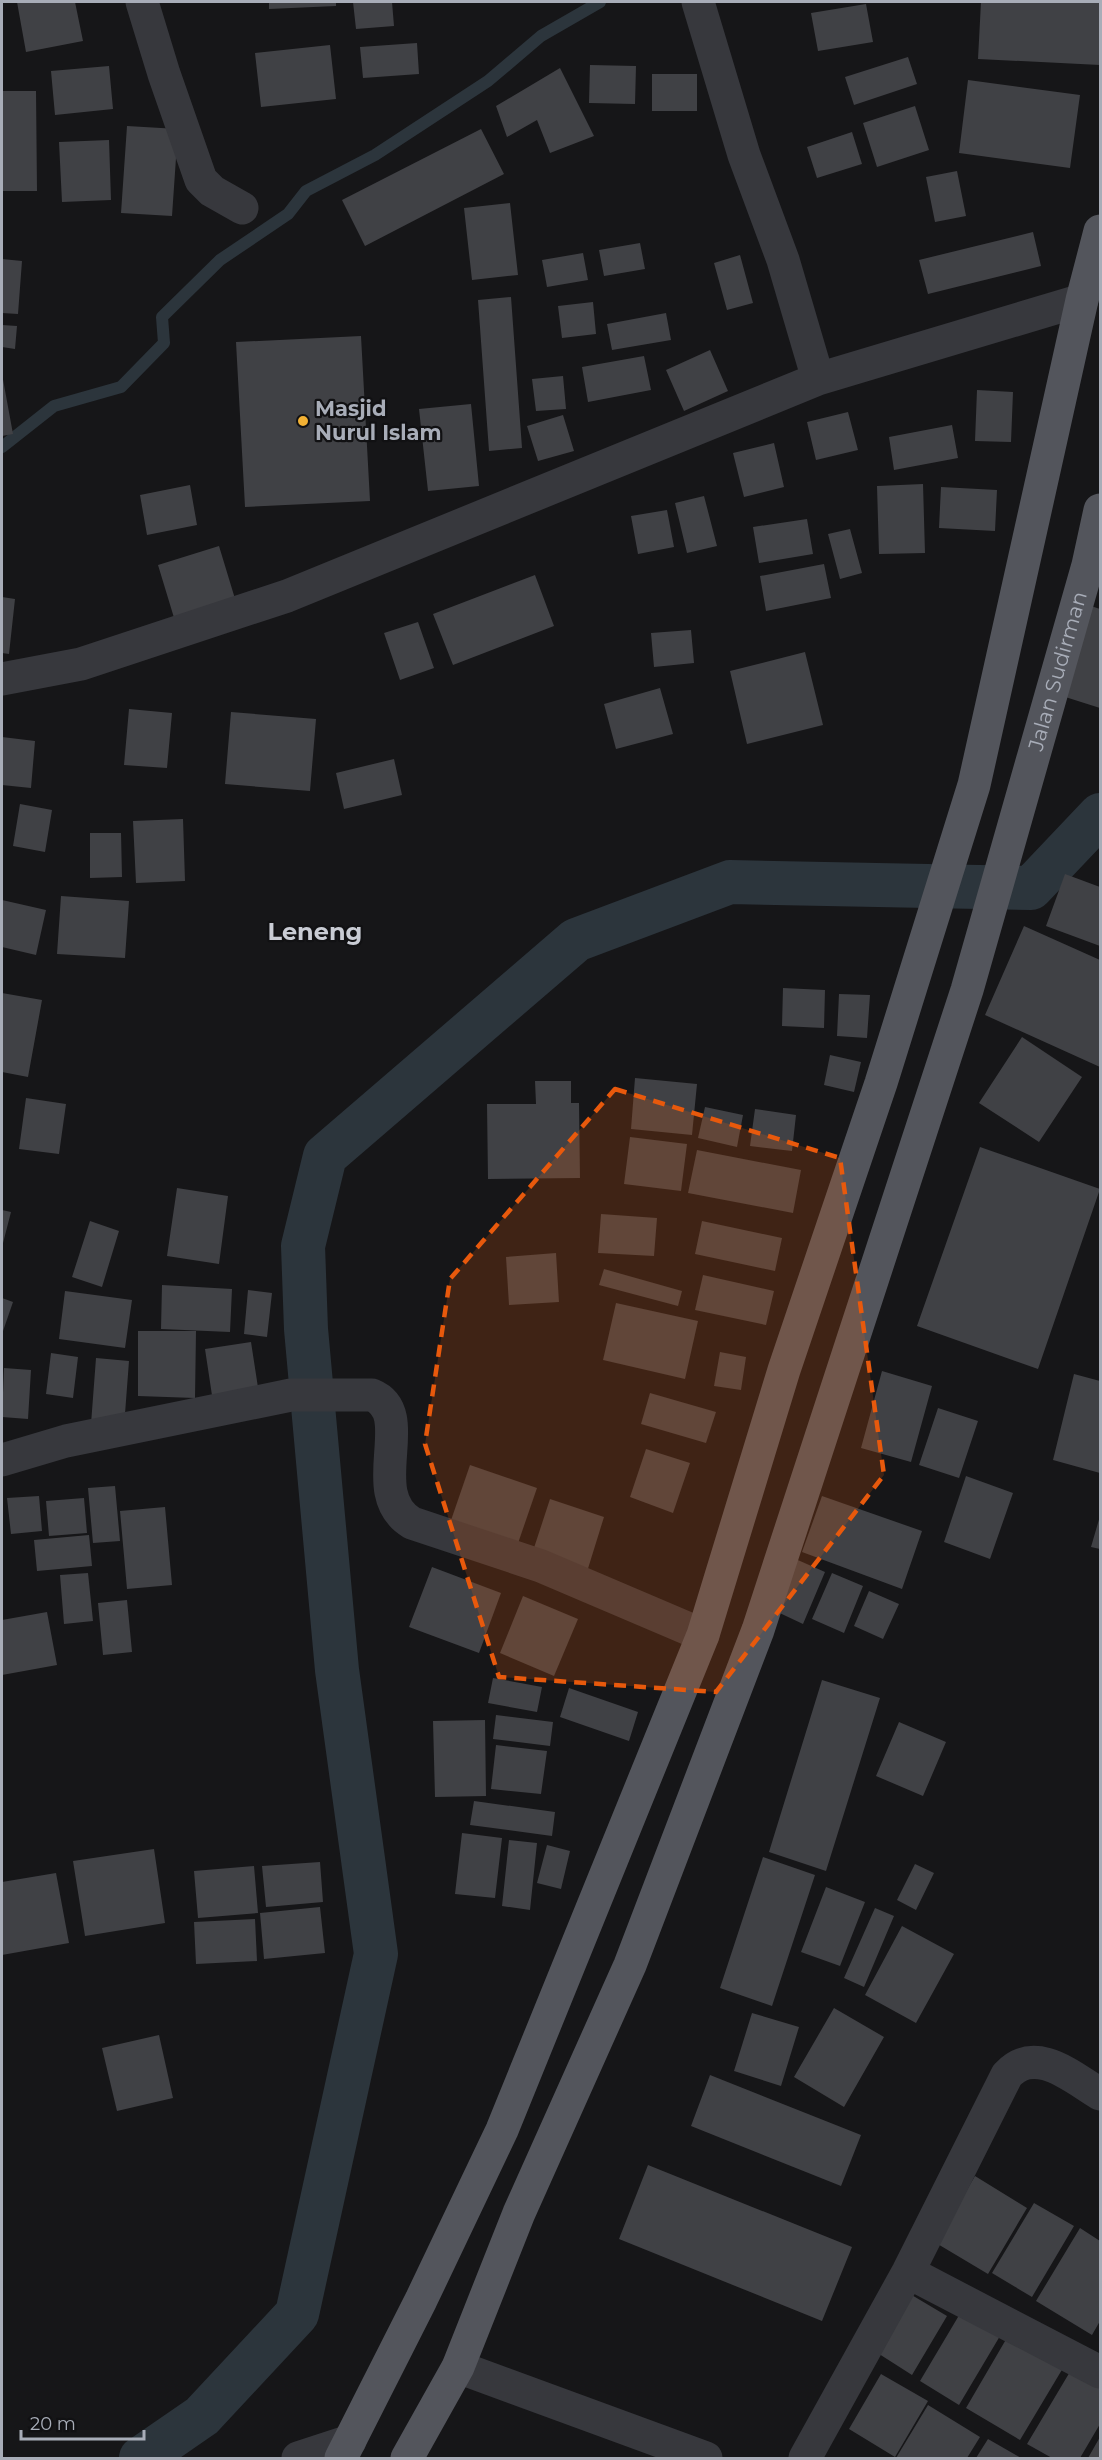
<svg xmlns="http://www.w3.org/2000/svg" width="1102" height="2460" font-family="Montserrat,sans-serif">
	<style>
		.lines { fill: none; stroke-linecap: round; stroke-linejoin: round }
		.stream { stroke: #2c353c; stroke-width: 12 }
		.canal { stroke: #2c353c; stroke-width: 44 }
		.building { fill: #404145 }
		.minor { stroke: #37383d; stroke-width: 33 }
		.major { stroke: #53555c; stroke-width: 33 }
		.marked { fill: #e8590c; fill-opacity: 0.2; stroke: #e8590c; stroke-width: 4.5; stroke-dasharray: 12 8; stroke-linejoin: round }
		.poi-dot { fill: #f2b134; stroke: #111113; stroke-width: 2 }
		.labels { text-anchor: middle; stroke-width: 4.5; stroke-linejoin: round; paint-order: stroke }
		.poi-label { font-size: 21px; font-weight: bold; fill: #a8adb8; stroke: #111113; text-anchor: start }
		.street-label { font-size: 21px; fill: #a8adb8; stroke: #111113 }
		.quarter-label { font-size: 24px; font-weight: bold; fill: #c9ccd4; stroke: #111113 }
	</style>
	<rect width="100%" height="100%" fill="#161618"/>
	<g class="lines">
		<path class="stream" d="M2,447L54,406L121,387L164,343L162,317L220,260L288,214L306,191L375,155L488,81L541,36L600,2"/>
		<path class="canal" d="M141,2458L202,2416L297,2314L376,1954L337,1670L306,1329L303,1246L325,1156L576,940L730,882L1031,888L1100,815"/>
	</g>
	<path class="building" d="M17,2H75L83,41L26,52Z
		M269,2H336V6L269,9Z
		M353,2H392L394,26L356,29Z
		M981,2H1100V65L978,59Z
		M866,4L873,42L818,51L811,13Z
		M417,43L419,74L363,78L360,47Z
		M330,45L336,99L261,107L255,53Z
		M908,57L917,84L854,105L845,77Z
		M590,65L636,66L635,104L589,103Z
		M109,66L113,109L55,115L51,71Z
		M560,68L594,136L550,153L537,120L507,137L496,106Z
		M652,74H697V111H652Z
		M968,80L1080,95L1070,168L959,153Z
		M2,91H36L37,191H2Z
		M915,106L929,150L877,167L863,123Z
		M127,126L178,129L172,216L121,213Z
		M481,129L504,174L365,246L342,200Z
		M852,132L862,164L817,178L807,147Z
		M109,140L111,200L62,202L59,142Z
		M957,171L966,216L935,222L926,177Z
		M510,203L518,275L472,280L464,208Z
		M1033,232L1041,266L928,294L919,260Z
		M640,243L645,269L604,276L599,250Z
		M583,253L588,280L547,287L542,260Z
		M740,255L753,303L727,310L714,263Z
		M2,259L22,261L18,314L2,313Z
		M511,297L522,448L489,451L478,300Z
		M593,302L596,334L562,338L558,306Z
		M666,313L671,340L612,350L607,324Z
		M2,325L17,326L15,349L2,347Z
		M361,336L370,501L245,507L236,342Z
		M710,350L728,391L684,411L666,370Z
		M644,356L651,390L588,402L582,367Z
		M2,374L13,434L2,436Z
		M563,376L566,409L536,411L532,379Z
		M977,390L1013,392L1011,442L975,441Z
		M471,404L479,486L428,491L419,409Z
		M848,412L858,450L816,460L807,422Z
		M563,415L574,451L538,461L527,426Z
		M952,425L958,458L894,470L889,437Z
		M774,443L784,487L744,497L733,453Z
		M923,484L925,553L879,554L877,486Z
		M190,485L197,525L147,535L140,495Z
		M941,487L997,490L995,531L939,528Z
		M704,496L717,546L687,553L675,503Z
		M667,510L674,547L638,554L631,516Z
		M807,519L813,554L759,563L753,527Z
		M850,529L862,573L840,579L828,534Z
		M219,546L236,602L175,621L158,565Z
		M824,564L831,598L766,611L760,576Z
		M535,575L554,626L453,665L433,614Z
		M2,597L15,599L9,654L2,653Z
		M1088,605L1100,609V708L1059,695Z
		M418,622L434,668L400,680L384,633Z
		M691,630L694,663L654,667L651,633Z
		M805,652L823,725L747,744L730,671Z
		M660,688L673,734L616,749L604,704Z
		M129,709L172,713L167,768L124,765Z
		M231,712L316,719L310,791L225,784Z
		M2,737L35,741L31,788L2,785Z
		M394,759L402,795L344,809L336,773Z
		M20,804L52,810L45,852L13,846Z
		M183,819L185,881L136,883L133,821Z
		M90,833H121L122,877L90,878Z
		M1065,874L1100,887V946L1046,926Z
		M61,896L129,901L125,958L57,954Z
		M2,900L46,910L36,955L2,947Z
		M1024,926L1100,960V1067L985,1015Z
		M783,988L825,990L824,1028L782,1026Z
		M2,993L42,1000L28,1077L2,1072Z
		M839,994L870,995L867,1038L837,1036Z
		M1022,1037L1082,1077L1039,1142L979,1103Z
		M830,1055L861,1062L854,1092L824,1085Z
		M635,1078L697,1084L692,1135L631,1129Z
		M535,1081H571V1103H579L580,1178L488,1179L487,1104H536Z
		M26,1098L66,1104L59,1154L19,1149Z
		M705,1107L743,1115L737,1147L698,1138Z
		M755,1109L796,1115L792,1151L750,1146Z
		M630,1137L687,1144L681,1191L624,1184Z
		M980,1147L1100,1189L1038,1369L917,1326Z
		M697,1150L801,1170L793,1213L688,1193Z
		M177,1188L228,1196L219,1264L167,1256Z
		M2,1210L11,1212L2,1247Z
		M601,1214L657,1218L654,1256L598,1253Z
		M90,1221L119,1231L102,1287L72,1277Z
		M702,1221L782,1238L775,1271L695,1254Z
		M556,1253L559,1302L509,1305L506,1257Z
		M604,1269L682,1291L678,1306L599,1285Z
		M703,1275L774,1291L766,1325L695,1310Z
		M162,1285L232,1289L230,1332L161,1329Z
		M248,1290L272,1293L267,1337L244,1334Z
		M65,1291L132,1300L125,1348L59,1339Z
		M2,1298L13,1302L2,1334Z
		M616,1303L698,1321L685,1379L603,1360Z
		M138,1331H196L195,1398L138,1396Z
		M251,1342L259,1394L213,1402L205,1349Z
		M720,1352L746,1357L741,1390L714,1386Z
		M51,1353L78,1357L73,1398L46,1394Z
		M96,1358L129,1361L124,1427L91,1424Z
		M4,1368L31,1370L28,1419L2,1417Z
		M882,1371L932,1386L911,1462L861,1448Z
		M1074,1374L1100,1381V1473L1053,1460Z
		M650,1393L716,1412L706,1443L641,1424Z
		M938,1408L978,1421L959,1478L919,1465Z
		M646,1449L690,1463L673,1513L630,1497Z
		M470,1465L537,1488L515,1552L448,1529Z
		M966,1476L1013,1493L990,1559L944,1542Z
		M115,1486L120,1541L93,1543L88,1488Z
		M39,1496L42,1531L11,1534L7,1498Z
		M822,1496L922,1531L902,1589L802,1552Z
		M84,1498L87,1533L49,1536L46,1501Z
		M550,1499L604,1517L586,1575L531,1557Z
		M165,1507L172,1585L127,1589L120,1511Z
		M1100,1516V1549L1091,1547Z
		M89,1535L92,1566L37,1571L34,1540Z
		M791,1557L825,1572L803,1624L769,1608Z
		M432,1567L501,1593L479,1653L409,1627Z
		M88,1573L93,1621L64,1624L60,1575Z
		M832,1573L863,1586L844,1633L812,1619Z
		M869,1591L899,1604L883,1639L854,1626Z
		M523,1596L578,1619L554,1676L500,1653Z
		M127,1600L132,1652L103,1655L98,1603Z
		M47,1612L57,1665L2,1675V1620Z
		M493,1678L542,1687L537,1712L488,1703Z
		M822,1680L880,1698L826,1871L769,1852Z
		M569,1688L638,1712L629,1741L560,1717Z
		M496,1715L553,1722L550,1746L493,1739Z
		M485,1720L486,1796L435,1797L433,1721Z
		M899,1722L946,1742L923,1796L876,1776Z
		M496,1745L547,1751L541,1794L491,1789Z
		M474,1801L555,1812L552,1836L470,1825Z
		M462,1833L502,1838L495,1898L455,1894Z
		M509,1840L537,1843L530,1910L502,1906Z
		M547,1845L570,1851L561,1889L537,1883Z
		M154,1849L165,1923L85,1936L73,1861Z
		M763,1857L815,1875L772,2006L720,1988Z
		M320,1862L323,1902L266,1907L262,1866Z
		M915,1864L934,1873L916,1910L897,1900Z
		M254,1866L258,1913L198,1918L194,1871Z
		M56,1873L69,1943L2,1955V1882Z
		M826,1887L865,1902L840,1966L801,1952Z
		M320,1907L325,1953L264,1959L260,1913Z
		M875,1908L894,1916L864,1987L844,1978Z
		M255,1919L257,1961L196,1964L194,1922Z
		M902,1926L954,1954L916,2023L865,1995Z
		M834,2008L884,2037L844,2107L794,2077Z
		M752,2013L799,2027L781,2086L734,2071Z
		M159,2035L173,2098L117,2111L102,2048Z
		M710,2075L861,2135L841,2186L691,2126Z
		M648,2165L852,2247L822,2321L619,2239Z
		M975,2176L1027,2208L988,2274L936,2243Z
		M1034,2203L1074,2226L1032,2297L992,2273Z
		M1080,2228L1100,2241V2321L1092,2335L1036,2301Z
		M910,2294L947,2316L912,2375L876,2352Z
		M961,2312L1000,2336L959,2405L920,2381Z
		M1008,2336L1063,2368L1020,2440L966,2408Z
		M1074,2365L1100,2380V2424L1080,2458H1052L1027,2444Z
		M881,2374L928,2401L895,2457L849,2429Z
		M928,2405L980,2437L967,2458H896Z
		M1100,2437V2458H1088Z
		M988,2439L1021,2458H976Z"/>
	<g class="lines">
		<path class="minor" d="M142,2L164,74L201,180L212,191L242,208
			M698,2L744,155L783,260L818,379
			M2,679L81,664L287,596L818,379L1082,300
			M2,1460L66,1441L291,1395H372C418,1414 362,1493 412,1523L541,1566L703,1635
			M908,2272L1100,2372
			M458,2367L706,2458
			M298,2458L350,2441
			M805,2458L908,2272L1007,2075C1036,2044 1073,2078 1100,2094"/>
		<g class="major">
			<path d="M341,2458L421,2300L502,2130L703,1635L784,1370L881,1083L974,785L1082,300L1100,231"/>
			<path id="s1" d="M407,2458L458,2367L519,2213L630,1965L758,1630L967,990L1088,565L1100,510"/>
		</g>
	</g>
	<path class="marked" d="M615,1089L840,1158L884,1475L716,1692L499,1677L425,1444L450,1279Z"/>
	<circle class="poi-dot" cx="303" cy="421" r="6"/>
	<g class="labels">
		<g class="poi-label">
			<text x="315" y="416">Masjid<tspan x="315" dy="24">Nurul Islam</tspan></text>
		</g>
		<g class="street-label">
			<text dy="7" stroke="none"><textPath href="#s1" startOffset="1905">Jalan Sudirman</textPath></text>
		</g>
		<g class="quarter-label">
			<text x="315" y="940">Leneng</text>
		</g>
	</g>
	<rect width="1102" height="2460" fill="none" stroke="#a8adb8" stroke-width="6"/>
	<path d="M21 2430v9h123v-9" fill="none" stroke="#a8adb8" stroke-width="3"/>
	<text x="30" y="2430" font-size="18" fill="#a8adb8" stroke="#111113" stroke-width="4.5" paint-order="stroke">20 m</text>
</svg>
